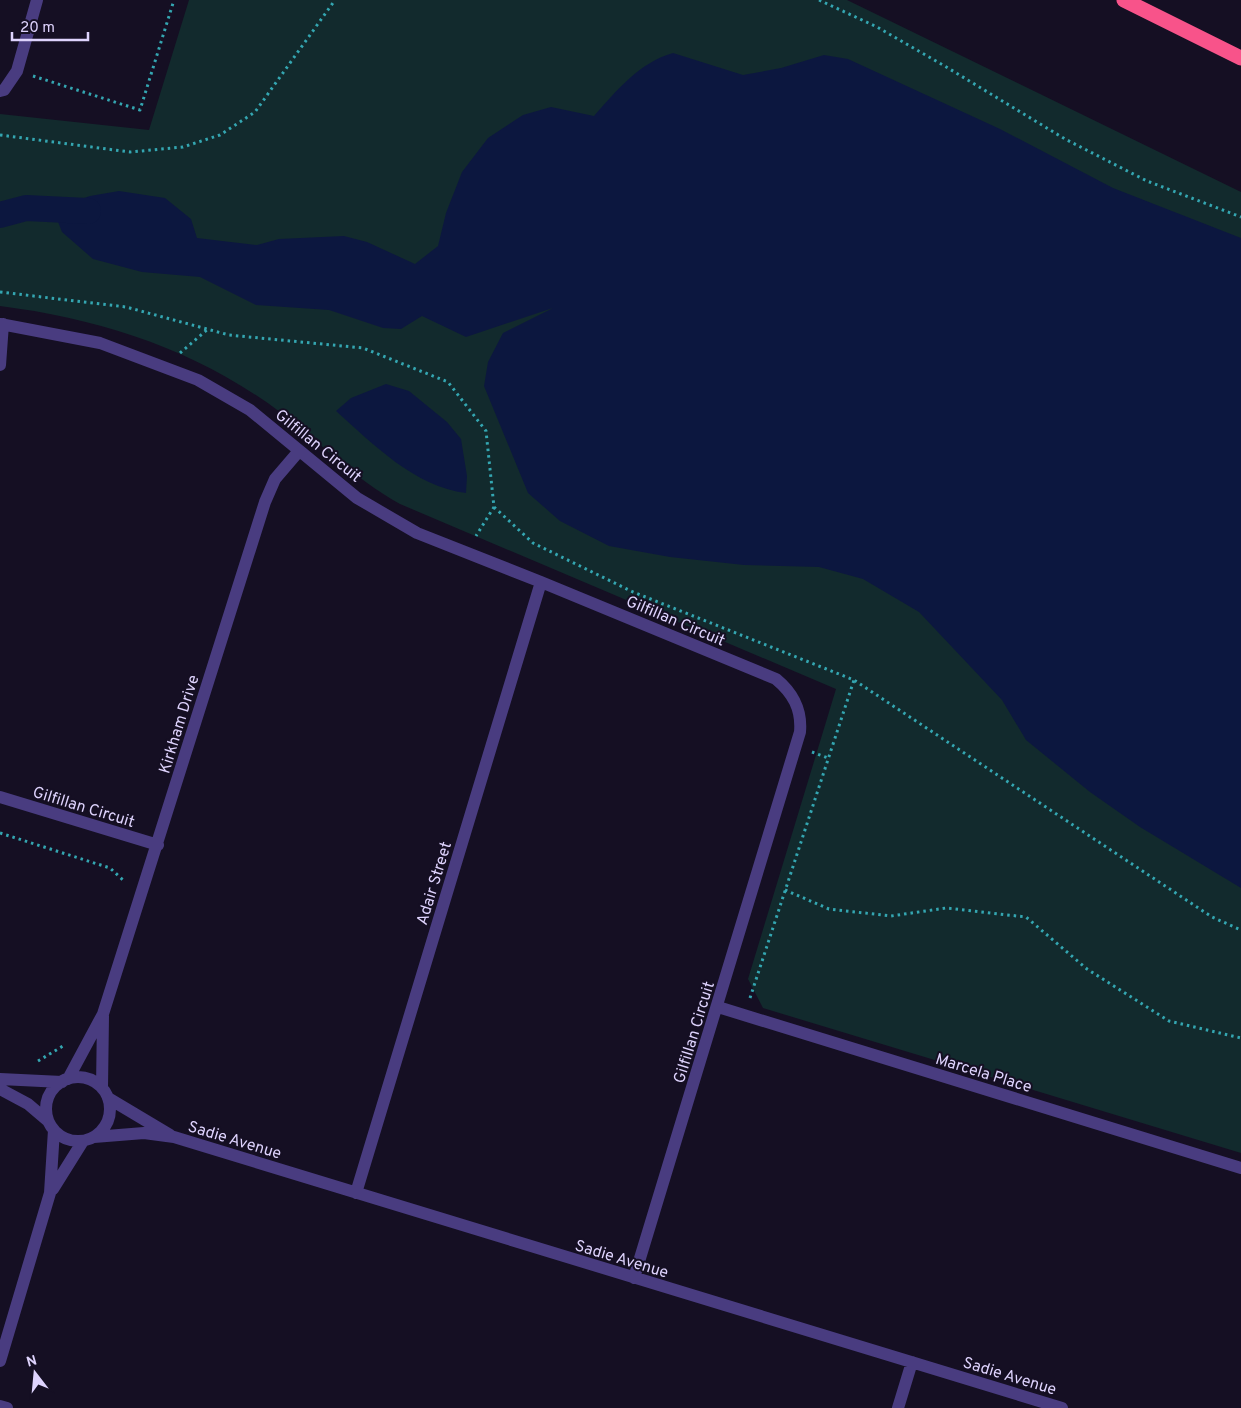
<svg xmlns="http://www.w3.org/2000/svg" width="1241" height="1408" font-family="Overpass,sans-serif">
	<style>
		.green { fill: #122a2d }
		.water { fill: #0c173f }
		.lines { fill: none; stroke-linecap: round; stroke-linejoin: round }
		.canal { stroke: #0c173f; stroke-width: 26 }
		.path { stroke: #34a6b1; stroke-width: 3; stroke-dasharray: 2.5 4; stroke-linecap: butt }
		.service { stroke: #493c80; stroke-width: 12 }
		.minor { stroke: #493c80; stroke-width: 12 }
		.motorway { stroke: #f8538a; stroke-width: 15 }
		.labels { text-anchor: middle; stroke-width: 4; stroke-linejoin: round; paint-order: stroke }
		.street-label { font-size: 16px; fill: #ded3fd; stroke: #150f23 }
	</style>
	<rect width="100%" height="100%" fill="#150f23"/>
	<path class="green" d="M189,0H847L1241,192V1153L763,1008L748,979L836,689L400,504C353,478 322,443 280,412C197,350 102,319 0,306V114L149,130Z"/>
	<path class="water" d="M673,53L743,75L781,68L824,55L848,59L1000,129L1113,188L1241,238V888L1140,827L1090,792L1026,740L1002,700L919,612L863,579L819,567L744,565L670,557L609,546L560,521L528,493L484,386L488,362L503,333L553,308L466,337L422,316L401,329L383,328L329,310L256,305L200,277L142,272L93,259L62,232L53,209L90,196L119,191L165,198L191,219L197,238L257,245L279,239L344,236L367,242L415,264L438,246L446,213L462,172L488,138L523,115L551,107L594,116C616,91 640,62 673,53Z
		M386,384L409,391L447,422L461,439L467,476L466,493C415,487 373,444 336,411L351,398Z"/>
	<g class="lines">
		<path class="canal" d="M0,215L26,208L88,211"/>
		<path class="path" d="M819,0L877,27L943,65L1065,139L1147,181L1241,217
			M33,76L140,110L174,0
			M0,135L130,152L183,147L220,135L255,112L335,0
			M0,292L126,307L229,335L363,348L448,382L486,431L494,507L476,536
			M180,353L208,329
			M494,507L533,543L633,592L854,680L1212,917L1241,930
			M812,752L828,758
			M0,833L110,868L123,880L122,883
			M785,890L829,909L891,916L946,908L1026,917L1087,969L1169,1021L1241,1038
			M750,998L854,680
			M38,1061L63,1046"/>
		<path class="service" d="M0,91L4,90L17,71L37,0"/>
		<path class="minor" d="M0,324L100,343L198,380L250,410L357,498L417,533L541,582L776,679C793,693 802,709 800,732L634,1278
			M0,365L3,324
			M0,797L158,845
			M718,1007L1241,1168
			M46 1109a32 32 0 1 1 64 0a32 32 0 1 1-64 0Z
			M0,1079L62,1082
			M68,1079L103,1014L265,502L275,479L299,451
			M102,1088L103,1016
			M0,1089L28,1104L48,1121
			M108,1098L170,1135
			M94,1137L144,1133L174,1137L1062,1408
			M53,1189L83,1141
			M356,1193L541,582
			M0,1361L50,1193L54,1130
			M0,1406L7,1408
			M898,1408L912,1362"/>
		<path class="motorway" d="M1124,0L1241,58"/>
	</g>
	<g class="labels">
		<g class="street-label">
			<text transform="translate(319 445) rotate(39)" y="6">Gilfillan Circuit</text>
			<text transform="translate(676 620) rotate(23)" y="6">Gilfillan Circuit</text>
			<text transform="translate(178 724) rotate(-73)" y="6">Kirkham Drive</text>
			<text transform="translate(84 806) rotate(17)" y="6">Gilfillan Circuit</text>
			<text transform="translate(433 883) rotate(-73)" y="6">Adair Street</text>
			<text transform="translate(693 1032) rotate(-73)" y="6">Gilfillan Circuit</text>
			<text transform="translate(984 1072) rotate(17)" y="6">Marcela Place</text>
			<text transform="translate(235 1139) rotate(17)" y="6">Sadie Avenue</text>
			<text transform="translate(622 1258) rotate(17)" y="6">Sadie Avenue</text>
			<text transform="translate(1010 1375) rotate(17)" y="6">Sadie Avenue</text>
		</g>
	</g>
	<g transform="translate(35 1373) rotate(344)" stroke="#150f23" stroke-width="4" paint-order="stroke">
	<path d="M0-4L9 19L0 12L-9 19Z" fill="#ded3fd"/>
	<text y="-8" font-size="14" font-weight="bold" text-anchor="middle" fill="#ded3fd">N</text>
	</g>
	<path d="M12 32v8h76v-8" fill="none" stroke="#ded3fd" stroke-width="2.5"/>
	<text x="20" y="32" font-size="15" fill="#ded3fd" stroke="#150f23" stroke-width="4" paint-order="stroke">20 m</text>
</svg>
